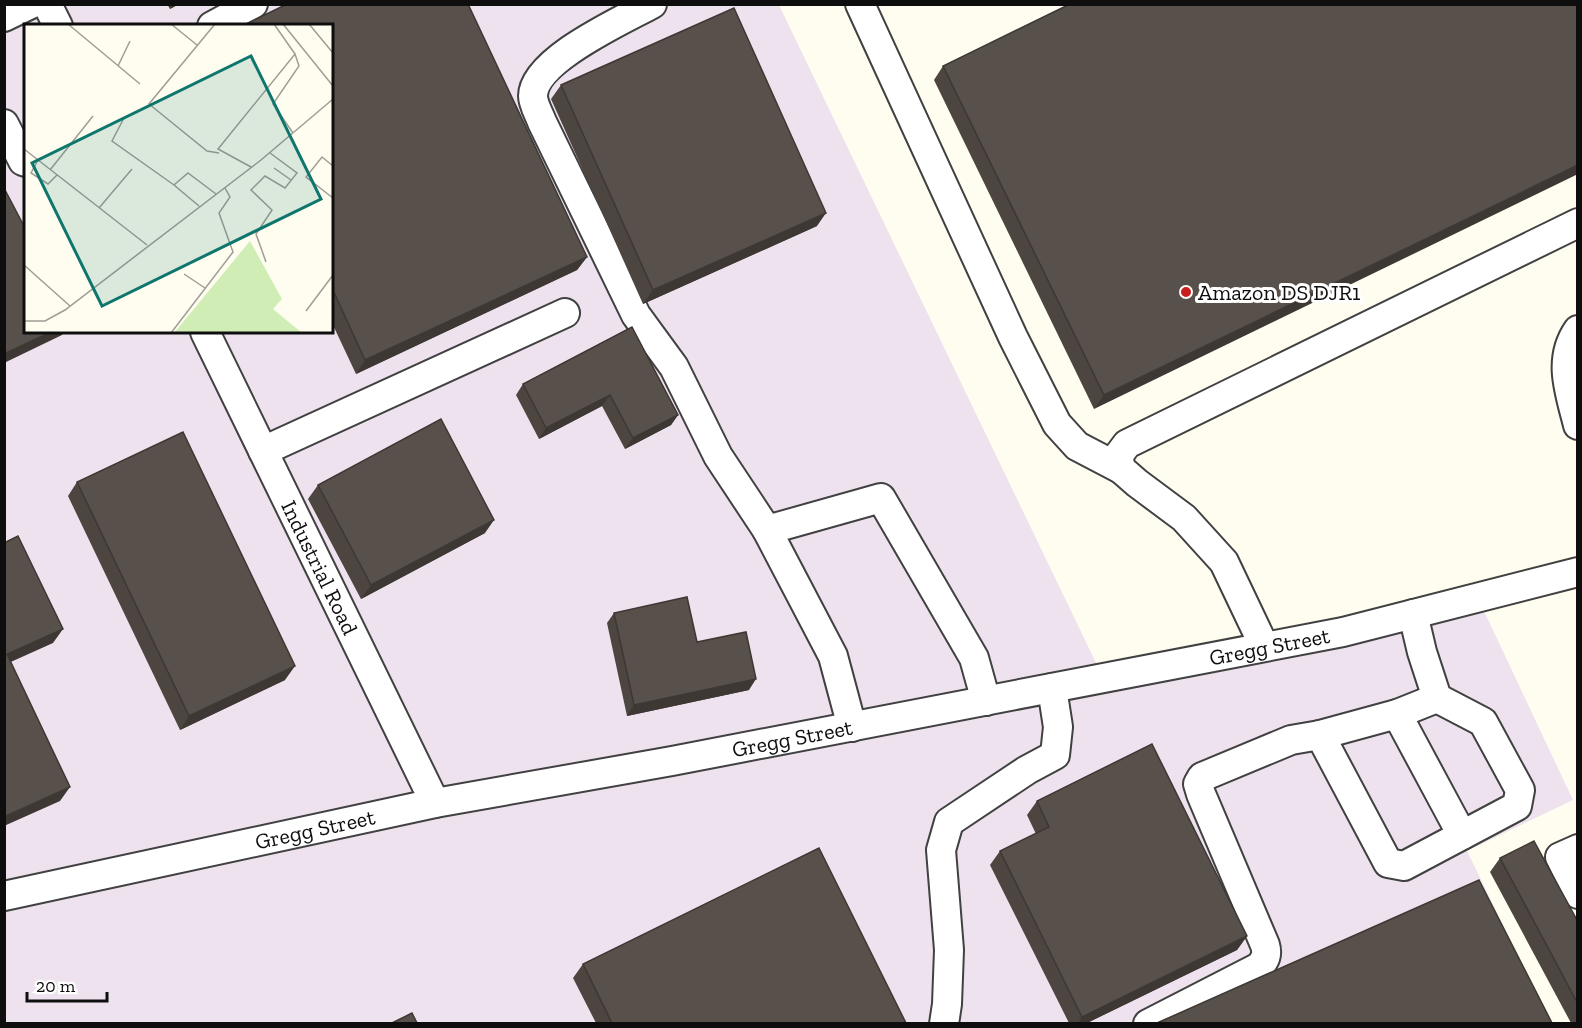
<svg xmlns="http://www.w3.org/2000/svg" width="1582" height="1028" font-family="'Zilla Slab',serif">
	<style>
		.industrial { fill: #ede2ee; fill-rule: evenodd }
		.lines { fill: none; stroke-linecap: round; stroke-linejoin: round }
		.minor-casing { stroke: #414141; stroke-width: 32 }
		.minor { stroke: #fff; stroke-width: 28 }
		.wall { fill: #4c4540 }
		.shaded-wall { fill: #3e3834 }
		.building { fill: #58504a; stroke: #3e3834; stroke-width: 1.5 }
		.poi-dot { fill: #c81e1d; stroke: #fff; stroke-width: 2 }
		.labels { text-anchor: middle; stroke-width: 6; stroke-linejoin: round; paint-order: stroke }
		.poi-label { font-size: 22px; fill: #0e0e0e; stroke: #fff; text-anchor: start }
		.street-label { font-size: 22px; fill: #0e0e0e; stroke: #fff }
		.inset-road { fill: none; stroke: #9f9d96; stroke-width: 1.5 }
		.view { fill: #0f766e; fill-opacity: 0.15; stroke: #0f766e; stroke-width: 3 }
		.inset-edge { fill: none; stroke: #0e0e0e; stroke-width: 3 }
	</style>
	<rect width="100%" height="100%" fill="#fffdf0"/>
	<path class="industrial" d="M5,5H779L1098,667L1476,594L1573,800L1467,851L1551,1023L5,1024ZM26,26H332V332H26Z"/>
	<g class="lines">
		<defs>
			<g id="minor">
				<path d="M47,4L58,26"/>
				<path d="M652,4C623,20 533,60 533,96C533,104 539,114 542,122L636,315L674,367L718,456L767,530"/>
				<path d="M860,4L1013,337L1057,424L1077,446L1121,469"/>
				<path d="M4,17L31,4"/>
				<path d="M212,26L253,4"/>
				<path d="M4,124L23,161L26,162"/>
				<path d="M1578,330C1557,360 1570,393 1578,425"/>
				<path id="s1" d="M205,332L435,803"/>
				<path d="M263,451L565,313"/>
				<path d="M1264,646L1224,562L1184,518L1137,483L1121,469L1118,456L1127,444L1578,223"/>
				<path d="M1397,714L1462,835"/>
				<path d="M852,727L833,656L767,530L881,498L974,658L986,701"/>
				<path d="M1320,735L1397,714L1437,698"/>
				<path d="M1578,849L1560,857L1578,894"/>
				<path id="s2" d="M4,896L435,803L672,761L1343,632L1578,572"/>
				<path d="M944,1024L947,1004L949,950L941,850L949,822L1027,770L1055,755L1058,727L1052,688"/>
				<path d="M1148,1024L1259,967C1265,960 1268,955 1265,945L1201,794L1198,784L1202,777L1291,740L1320,735L1388,863L1404,866L1517,806L1520,790L1483,722L1437,698L1422,652L1413,614"/>
			</g>
		</defs>
		<use href="#minor" class="minor-casing"/>
		<use href="#minor" class="minor"/>
	</g>
	<path class="wall" d="M167,4H179L170,9Z
		M1578,4L1094,409L934,80L943,66Z
		M332,26L587,257L577,270L356,374L332,323Z
		M561,85L817,226L643,304L551,99Z
		M632,327L678,415L671,425L625,449L602,406L539,439L516,395L523,384Z
		M77,482L285,680L180,730L68,496Z
		M318,485L485,533L361,599L308,499Z
		M614,613L697,642L749,690L627,716L607,623Z
		M1037,801L1247,936L1237,950L1087,1023H1069L990,865L1000,851L1036,834L1027,815Z
		M1500,858L1578,922V1023H1571L1490,872Z
		M583,964L906,1023H596L573,978Z"/>
	<path class="shaded-wall" d="M173,4H179L170,9Z
		M1578,165V174L1094,409L1104,395Z
		M826,213L817,226L643,304L653,290Z
		M587,257L577,270L356,374L365,360Z
		M51,332H64L62,335L4,363V354Z
		M610,395L602,406L539,439L546,428Z
		M678,415L671,425L625,449L633,438Z
		M494,520L485,533L361,599L371,585Z
		M63,629L53,643L4,665L7,654Z
		M295,666L285,680L180,730L189,716Z
		M756,679L749,690L627,716L634,705Z
		M70,787L60,801L4,826V817Z
		M1247,936L1237,950L1087,1023H1078L1082,1017Z"/>
	<path class="building" d="M287,4H468L587,257L365,360L332,288V26H242Z
		M1070,4H1578V165L1104,395L943,66Z
		M734,8L826,213L653,290L561,85Z
		M4,188L26,230V332H51L4,354Z
		M632,327L678,415L633,438L610,395L546,428L523,384Z
		M441,419L494,520L371,585L318,485Z
		M183,432L295,666L189,716L77,482Z
		M18,536L63,629L7,654L70,787L4,817V543Z
		M687,597L697,642L746,632L756,679L634,705L614,613Z
		M1152,744L1247,936L1082,1017L1000,851L1049,827L1037,801Z
		M1534,841L1578,922V1004L1500,858Z
		M819,848L906,1023H612L583,964Z
		M1479,880L1552,1023H1157Z
		M412,1013L417,1023H392Z"/>
	<circle class="poi-dot" cx="1186" cy="292" r="6"/>
	<g class="labels">
		<g class="poi-label">
			<text x="1198" y="300">Amazon DS DJR1</text>
		</g>
		<g class="street-label">
			<text dy="8" stroke="none"><textPath href="#s1" startOffset="262">Industrial Road</textPath></text>
			<text dy="8" stroke="none"><textPath href="#s2" startOffset="1290">Gregg Street</textPath></text>
			<text dy="8" stroke="none"><textPath href="#s2" startOffset="804">Gregg Street</textPath></text>
			<text dy="8" stroke="none"><textPath href="#s2" startOffset="318">Gregg Street</textPath></text>
		</g>
	</g>
	<g transform="translate(24 24)">
		<rect width="309" height="309" fill="#fffdf0"/>
		<path d="M226,217L258,275L249,285L278,309H150Z" fill="#d0edb6"/>
		<path class="inset-road" d="M44,0L116,60M147,0L173,21M191,0L125,80L183,127L195,129M250,0L271,30M259,0L309,62M285,0L309,29M94,42L106,17M100,94L88,117L150,161M0,125L123,221M14,136L7,149L24,160L33,151M309,142L298,133L282,153L309,174M227,143L194,125L271,30L275,42L249,80L269,109M250,144L267,156M26,146L69,92M175,182L150,161L164,149L192,170M75,184L108,145M242,238L232,210L248,186L227,166L241,152L261,164L273,149L246,129M0,241L46,282M160,250L181,264M282,287L309,251M0,297H21L41,286L237,136L309,75M147,309L209,228L195,189L206,173L201,164"/>
		<path class="view" d="M227,32L297,175L78,282L8,139Z"/>
		<rect width="309" height="309" class="inset-edge"/>
	</g>
	<rect width="1582" height="1028" fill="none" stroke="#0e0e0e" stroke-width="12"/>
	<path d="M27 992v9h80v-9" fill="none" stroke="#0e0e0e" stroke-width="3"/>
	<text x="36" y="992" font-size="18" fill="#0e0e0e" stroke="#ffffff" stroke-width="4.5" paint-order="stroke">20 m</text>
</svg>
